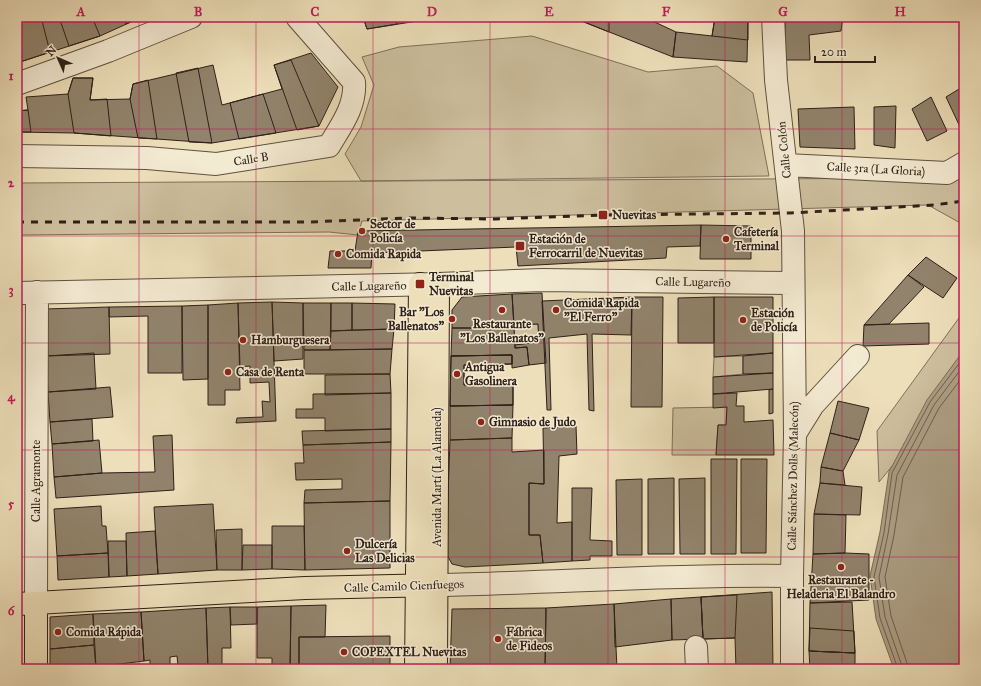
<svg xmlns="http://www.w3.org/2000/svg" width="981" height="686" font-family="'IM FELL Great Primer',serif">
	<style>
		.green { fill: #cdbf9e; stroke: #7e705b }
		.water { fill: #ac9e83; stroke: #7a6c58 }
		.lines { fill: none; stroke-linecap: round; stroke-linejoin: round }
		.shore { stroke: #6d5f4e; stroke-width: 1 }
		.building { fill: #91836c; stroke: #2e2018 }
		.minor-casing { stroke: #5e5040; stroke-width: 24 }
		.major-casing { stroke: #2e2018; stroke-width: 24 }
		.minor { stroke: #f3ead2; stroke-width: 22 }
		.major { stroke: #eddfba; stroke-width: 22 }
		.rail { stroke: #2e2018; stroke-width: 3; stroke-dasharray: 7 7; stroke-linecap: butt }
		.grid { fill: none; stroke: #c2185b; stroke-width: 1; stroke-opacity: 0.55 }
		.poi-dot { fill: #8f2418; stroke: #f3ead2; stroke-width: 1.5 }
		.labels { text-anchor: middle; stroke-width: 3; stroke-linejoin: round; paint-order: stroke }
		.street-label { font-size: 12px; fill: #2e2018; stroke: #f3ead2 }
		.poi-label { font-size: 12px; font-weight: bold; fill: #2e2018; stroke: #f3ead2; text-anchor: start }
		.neatline { fill: none; stroke: #c2185b; stroke-width: 1.5 }
		.grid-label { font-size: 13px; text-anchor: middle; font-weight: bold; fill: #c2185b }
	</style>
	<rect width="100%" height="100%" fill="#eddfba"/>
	<filter id="stains"><feTurbulence type="fractalNoise" baseFrequency=".005" numOctaves="4"/><feColorMatrix values="0 0 0 0 .2 0 0 0 0 .09 0 0 0 0 .02 0 0 0 .5 -.17"/></filter>
	<radialGradient id="worn" r=".72"><stop offset=".6" stop-color="#630" stop-opacity="0"/><stop offset="1" stop-color="#630" stop-opacity=".3"/></radialGradient>
	<path class="green" d="M532,36L648,72L717,66L753,93L769,176L361,181L345,154L361,127L374,85L362,57L399,47Z
		M964,174V225L928,205L362,221L358,235L329,232L17,235V183L937,178Z
		M964,311V366L912,442L879,482L877,431Z
		M538,324L539,342L515,345L514,325Z
		M743,356V374L713,377L714,357Z
		M727,407L726,425H718L716,455H672L673,408Z"/>
	<path class="water" d="M964,350V669H894L876,619L870,576L880,532L889,472L927,400Z"/>
	<g class="lines">
		<path class="shore" d="M898,669L880,618L874,577L884,533L892,473L930,402L964,357
			M903,669L885,617L879,577L888,534L897,475L934,405L964,365
			M909,669L891,616L885,577L894,535L903,477L939,408L964,375"/>
	</g>
	<path class="building" d="M17,17H142L100,36L17,63Z
		M17,17H41L50,52L17,63Z
		M59,17H92L100,36L69,46Z
		M123,17H142L126,24Z
		M363,17H443L367,29Z
		M363,17H396L397,24L367,29Z
		M420,17H443L420,20Z
		M571,17H644L676,32L673,57Z
		M577,17H609V32L577,19Z
		M715,17H748L747,62L673,57L676,32L712,36Z
		M715,17H748V40L712,36Z
		M785,17H843L841,31L809,35L810,60H785Z
		M785,17H833L785,19Z
		M311,53L338,87L319,126L212,143L74,133L17,132V111L28,110L26,97L68,94L73,78H93L90,100L130,99L133,84L213,65L222,105L282,89L274,65Z
		M291,60L319,126L297,130L274,65Z
		M198,68L212,143L189,142L176,73Z
		M73,78H93L90,100L107,99L111,136L74,133L68,94Z
		M148,80L157,139L138,138L130,99L133,84Z
		M964,86V127L961,129L946,97Z
		M263,94L276,133L239,139L230,103Z
		M931,97L947,131L927,141L912,109Z
		M896,106L895,148L874,145V107Z
		M854,107L855,149L800,147L798,109Z
		M28,110L31,132H17V111Z
		M701,225L751,226V259H700Z
		M701,225L700,246L667,247L666,258L518,266L516,247L372,253L371,268H328L330,251H355L358,231Z
		M926,257L957,278L943,298L908,275Z
		M908,275L924,287L889,324L864,325Z
		M542,293L546,363L529,365L527,347L515,348V345L539,342L538,324L514,325L512,294Z
		M512,294L514,328H452V310L462,297Z
		M632,297H663L662,407H631Z
		M632,297L631,335L592,334L594,411L589,410L587,334L549,338L551,410H547L542,301Z
		M714,297H773V353L714,357Z
		M714,297V343H678V298Z
		M272,302L303,303V359L274,361Z
		M272,302L276,421L236,423L237,418L263,417L262,401L270,402L269,382L250,383V366L240,367L238,303Z
		M238,303L240,390H225V405H208V305Z
		M303,303H331L330,350H304Z
		M331,303H352V330L331,331Z
		M352,303L395,304L394,329L352,330Z
		M208,305V379L183,380L182,306Z
		M182,306V373H148V316L109,317V307Z
		M109,307L110,354L46,356L45,309Z
		M929,323V344L863,346L864,325Z
		M452,328H514L515,348L527,347L529,365L512,368V355L451,356Z
		M394,329L392,349L330,350L331,331Z
		M392,349L390,374H304V350Z
		M94,353L96,389L48,392L46,356Z
		M773,353V373L743,374V356Z
		M512,355V364L464,365V385L513,383V405L450,406L451,356Z
		M512,355V364L464,365V385L513,383V405L450,406L451,356Z
		M773,373V389L713,394V377Z
		M390,374L391,393L325,395V375Z
		M110,387L113,417L50,422L48,392Z
		M773,389V413L769,414V390Z
		M391,393V429L325,431V418H296V409H313V394Z
		M737,393L736,406H744V422L773,420L774,455H716L718,425H726L727,407L713,408V394Z
		M838,401L869,408L859,440L830,433Z
		M513,405L512,438L450,440V406Z
		M92,419L93,441L52,444L50,422Z
		M576,426L577,454L559,456L557,523L572,522V561L543,563L540,535H529V483L544,484L543,428Z
		M391,429V442L303,445L302,431Z
		M830,433L859,440L843,471L821,467Z
		M172,435L174,490L56,498L54,477L102,473L155,472L153,436Z
		M512,438V452L544,450V484L529,483V535H540L543,563L465,567L452,564L446,553L450,440Z
		M99,440L102,473L54,477L52,444Z
		M391,442L390,501L304,503L305,490L342,489V479L296,480L295,463H304L303,445Z
		M711,459H737L736,554H711Z
		M741,459H767L766,553H741Z
		M17,460H18L19,485H17Z
		M821,467L843,471L845,485L820,483Z
		M674,478V554H648V479Z
		M705,478V554H680L679,479Z
		M642,479V555H617L616,480Z
		M820,483L862,487L860,515L814,514Z
		M17,485H19L20,518H17Z
		M572,488H592L590,540L612,541V556H590V560L572,561Z
		M390,501V568L305,570L304,503Z
		M213,504L217,570L158,574L154,507Z
		M101,506L102,526H106L108,553L57,556L54,509Z
		M814,514L846,515L845,553L813,554Z
		M17,518H20L19,578L17,579Z
		M272,526H304L305,570L272,569Z
		M242,529V570H217L216,530Z
		M155,531L158,574L127,576L126,533Z
		M108,541H126L127,576L109,577Z
		M243,545H272V569L242,570Z
		M108,553L109,577L58,580L57,556Z
		M845,553L869,554V600L810,603L813,554Z
		M772,592L773,669H736L735,638L703,639L701,597Z
		M737,595L735,638L703,639L701,597Z
		M701,597L703,639L672,640L671,599Z
		M671,599L672,640L615,647L614,604Z
		M852,602L855,653L809,651L810,603Z
		M614,604L617,669H545L546,608Z
		M326,605L325,637H299V669H290L291,606Z
		M291,606L290,669H272V658H257V607Z
		M230,607L231,648H222V669H208L206,608Z
		M230,607H257V624L231,625Z
		M206,608L208,669H194L193,664L178,666L177,656L170,657V669H150V660L144,661L141,612Z
		M546,608L545,669H450L452,609Z
		M141,612L144,661L96,667L93,614Z
		M93,614L94,645L50,649V617Z
		M810,628L854,631L855,653L809,651Z
		M390,636V669H299V637Z
		M94,645L96,669H50V649Z
		M809,651L855,653V669H810Z
		M17,657H19V669H17Z"/>
	<g class="lines">
		<defs>
			<path id="minor" d="M773,17L776,80L793,231L795,434L792,576V669
				M17,84L108,51L191,17
				M17,156L147,158L216,164L329,146C341,126 356,106 354,82L297,17
				M786,165L947,173L964,163
				M17,293L438,284L542,280L793,283
				M795,434L813,405L858,356
				M437,585C555,583 673,574 792,576
				M36,604L37,292
				M696,647L697,669"/>
			<path id="major" d="M17,604L305,588L437,585
				M36,604V669
				M416,669L420,284
				M436,669L438,284"/>
		</defs>
		<use href="#minor" class="minor-casing"/>
		<use href="#major" class="major-casing"/>
		<use href="#minor" class="minor"/>
		<use href="#major" class="major"/>
		<path class="rail" d="M17,222H309L408,218L496,219L603,215L790,213L934,205L964,201"/>
	</g>
	<path class="grid" d="M139,17V669M256,17V669M373,17V669M490,17V669M608,17V669M725,17V669M842,17V669M17,129H964M17,236H964M17,343H964M17,450H964M17,557H964"/>
	<g class="poi-dot">
		<rect x="598" y="210" width="10" height="10" rx="2"/>
		<circle cx="362" cy="231" r="4"/>
		<circle cx="726" cy="239" r="4"/>
		<rect x="515" y="241" width="10" height="10" rx="2"/>
		<circle cx="338" cy="254" r="4"/>
		<rect x="415" y="279" width="10" height="10" rx="2"/>
		<circle cx="502" cy="310" r="4"/>
		<circle cx="556" cy="310" r="4"/>
		<circle cx="452" cy="319" r="4"/>
		<circle cx="743" cy="320" r="4"/>
		<circle cx="243" cy="340" r="4"/>
		<circle cx="228" cy="372" r="4"/>
		<circle cx="457" cy="374" r="4"/>
		<circle cx="481" cy="422" r="4"/>
		<circle cx="347" cy="551" r="4"/>
		<circle cx="841" cy="567" r="4"/>
		<circle cx="58" cy="632" r="4"/>
		<circle cx="498" cy="639" r="4"/>
		<circle cx="344" cy="652" r="4"/>
	</g>
	<g class="labels">
		<g class="street-label">
			<text transform="translate(784 150) rotate(-96)" y="4">Calle Colón</text>
			<text transform="translate(251 159) rotate(-9)" y="4">Calle B</text>
			<text transform="translate(876 169) rotate(3)" y="4">Calle 3ra (La Gloria)</text>
			<text transform="translate(693 282) rotate(1)" y="4">Calle Lugareño</text>
			<text transform="translate(369 286) rotate(-1)" y="4">Calle Lugareño</text>
			<text transform="translate(793 476) rotate(-89)" y="4">Calle Sánchez Dolls (Malecón)</text>
			<text transform="translate(437 477) rotate(-90)" y="4">Avenida Martí (La Alameda)</text>
			<text transform="translate(36 481) rotate(-90)" y="4">Calle Agramonte</text>
			<text transform="translate(404 586) rotate(-2)" y="4">Calle Camilo Cienfuegos</text>
		</g>
		<g class="poi-label">
			<text x="612" y="219">Nuevitas</text>
			<text x="370" y="228">Sector de<tspan x="370" dy="14">Policía</tspan></text>
			<text x="734" y="236">Cafetería<tspan x="734" dy="14">Terminal</tspan></text>
			<text x="529" y="243">Estación de<tspan x="529" dy="14">Ferrocarril de Nuevitas</tspan></text>
			<text x="346" y="258">Comida Rapida</text>
			<text x="429" y="281">Terminal<tspan x="429" dy="14">Nuevitas</tspan></text>
			<text x="564" y="307">Comida Rapida<tspan x="564" dy="14">"El Ferro"</tspan></text>
			<text x="444" y="316" text-anchor="end">Bar "Los<tspan x="444" dy="14">Ballenatos"</tspan></text>
			<text x="751" y="317">Estación<tspan x="751" dy="14">de Policía</tspan></text>
			<text x="502" y="328" text-anchor="middle">Restaurante<tspan x="502" dy="14">"Los Ballenatos"</tspan></text>
			<text x="251" y="344">Hamburguesera</text>
			<text x="465" y="371">Antigua<tspan x="465" dy="14">Gasolinera</tspan></text>
			<text x="236" y="376">Casa de Renta</text>
			<text x="489" y="426">Gimnasio de Judo</text>
			<text x="355" y="548">Dulcería<tspan x="355" dy="14">Las Delicias</tspan></text>
			<text x="841" y="584" text-anchor="middle">Restaurante -<tspan x="841" dy="14">Heladeria El Balandro</tspan></text>
			<text x="66" y="636">Comida Rápida</text>
			<text x="506" y="636">Fábrica<tspan x="506" dy="14">de Fideos</tspan></text>
			<text x="352" y="656">COPEXTEL Nuevitas</text>
		</g>
	</g>
	<rect width="981" height="686" fill="none" stroke="#eddfba" stroke-width="44"/>
	<g transform="translate(58 58) rotate(315)" stroke="#f3ead2" stroke-width="3" paint-order="stroke">
	<path d="M0-3L7 15L0 10L-7 15Z" fill="#2e2018"/>
	<text y="-6" font-size="11" font-weight="bold" text-anchor="middle" fill="#2e2018">N</text>
	</g>
	<path d="M815 56v6h60v-6" fill="none" stroke="#2e2018" stroke-width="2"/>
	<text x="821" y="56" font-size="12" fill="#2e2018" stroke="#f3ead2" stroke-width="3" paint-order="stroke">20 m</text>
	<rect x="22" y="22" width="937" height="642" class="neatline"/>
	<g class="grid-label">
		<text x="81" y="16">A</text>
		<text x="198" y="16">B</text>
		<text x="315" y="16">C</text>
		<text x="432" y="16">D</text>
		<text x="549" y="16">E</text>
		<text x="666" y="16">F</text>
		<text x="783" y="16">G</text>
		<text x="900" y="16">H</text>
		<text x="11" y="80">1</text>
		<text x="11" y="187">2</text>
		<text x="11" y="294">3</text>
		<text x="11" y="401">4</text>
		<text x="11" y="508">5</text>
		<text x="11" y="615">6</text>
	</g>
	<rect width="100%" height="100%" filter="url(#stains)"/>
	<rect width="100%" height="100%" fill="url(#worn)"/>
</svg>
